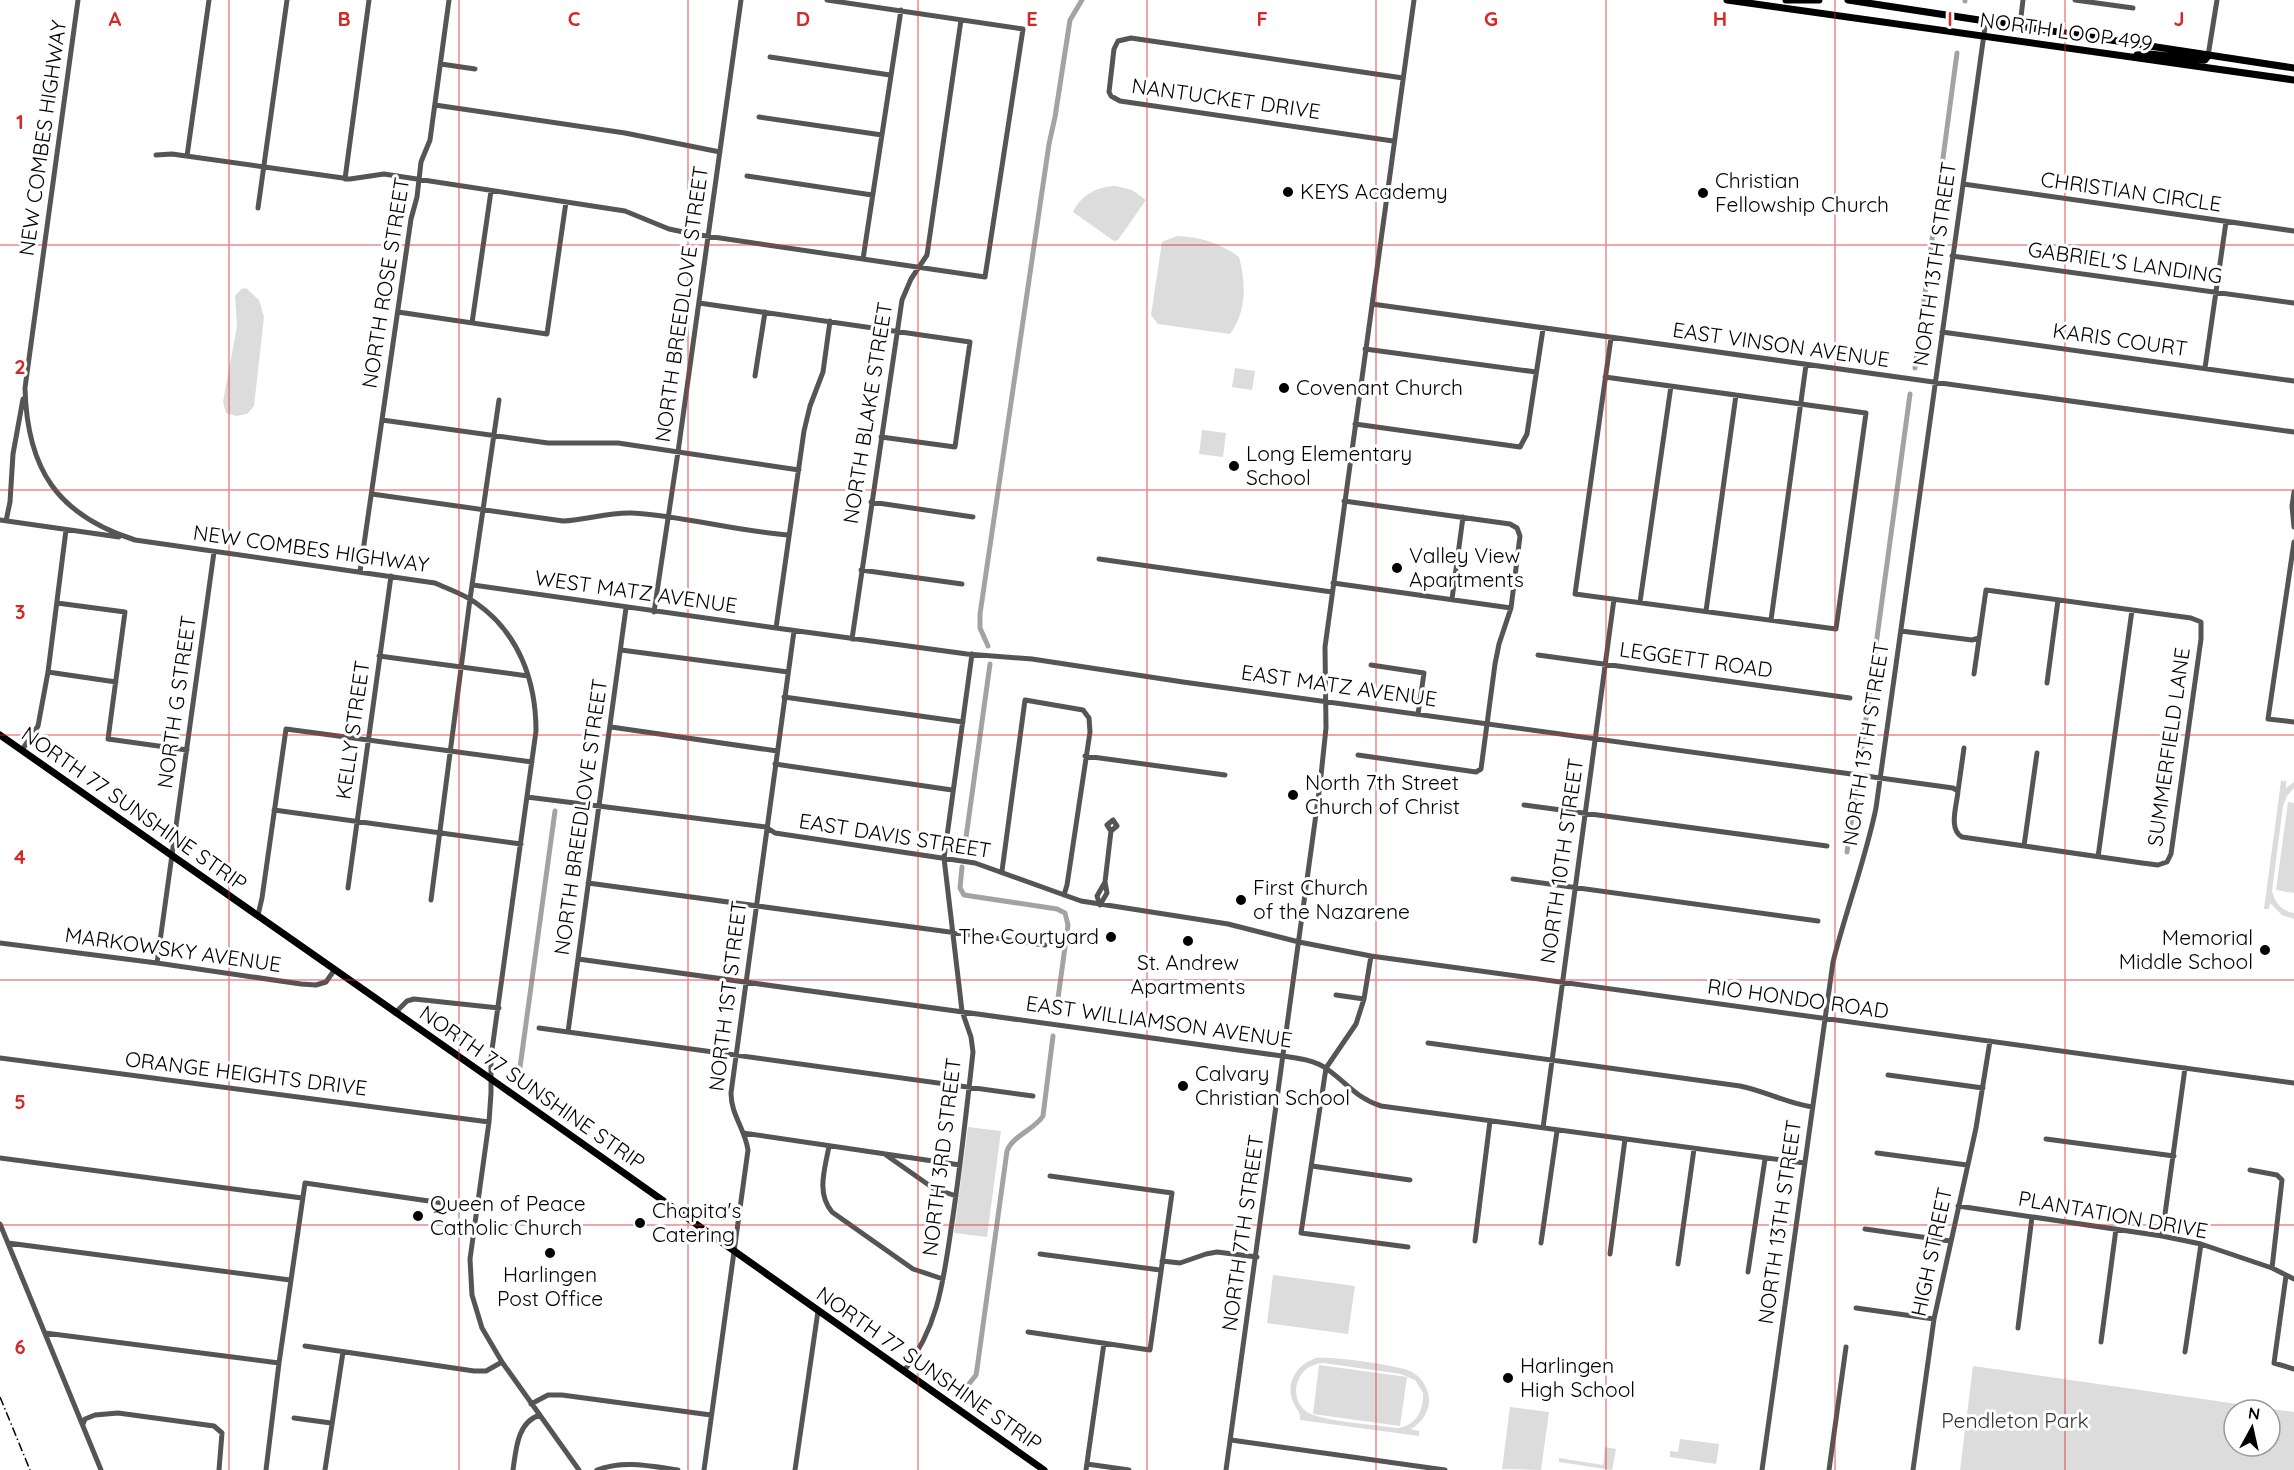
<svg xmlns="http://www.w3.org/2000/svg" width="2294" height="1470" font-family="Quicksand,sans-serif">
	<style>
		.green { fill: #dcdcdc; fill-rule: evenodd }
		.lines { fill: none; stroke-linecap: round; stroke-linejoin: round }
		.canal { stroke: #a3a3a3; stroke-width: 5 }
		.minor { stroke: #555; stroke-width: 5 }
		.major { stroke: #000; stroke-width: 7 }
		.rail { stroke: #000; stroke-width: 1.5; stroke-dasharray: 9 3 1.5 3; stroke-linecap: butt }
		.grid { fill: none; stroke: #d62828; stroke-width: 1.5; stroke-opacity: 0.55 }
		.poi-dot { fill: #000; stroke: #fff; stroke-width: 2 }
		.labels { text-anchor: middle; stroke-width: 6; stroke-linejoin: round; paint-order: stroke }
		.street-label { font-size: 21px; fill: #000; stroke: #fff }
		.poi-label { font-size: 21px; fill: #000; stroke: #fff; text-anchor: start }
		.park-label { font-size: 21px; fill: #333; stroke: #fff }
		.grid-label { font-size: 20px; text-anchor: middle; font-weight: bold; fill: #d62828; stroke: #fff; stroke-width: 6; stroke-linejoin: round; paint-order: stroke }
	</style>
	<rect width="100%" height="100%" fill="#fff"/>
	<path class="green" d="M1116,186L1132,190L1146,200L1118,240L1114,241L1073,212C1081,195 1098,186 1116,186Z
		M1177,236C1201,237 1220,243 1239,257C1246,283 1247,311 1230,334L1158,324L1151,315L1162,242Z
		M246,288L259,300L264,317L254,406L247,414L236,416L226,413L223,402L237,326L235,296L241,289Z
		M1235,368L1255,371L1252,390L1232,387Z
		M1202,430L1226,433L1223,457L1199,454Z
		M2281,781H2286V788L2294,782V788L2287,796L2283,806L2272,891C2275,903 2282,911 2294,913V919L2282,915L2270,903L2269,909H2264Z
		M2288,802L2294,803V893L2276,890Z
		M968,1127L1001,1131L987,1237L954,1233Z
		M1273,1275L1355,1286L1348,1334L1267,1323Z
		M1316,1358C1330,1356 1400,1365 1412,1372C1423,1378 1430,1391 1429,1403C1427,1415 1421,1423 1411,1429L1419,1431V1436L1300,1420C1301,1412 1296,1409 1293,1402C1285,1383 1297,1364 1316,1358ZM1323,1363L1401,1374L1415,1380L1423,1393C1424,1411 1415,1427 1396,1428C1377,1425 1323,1421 1309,1413C1298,1407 1293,1393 1298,1381C1302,1370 1311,1364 1323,1363Z
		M1319,1365L1407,1377L1400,1426L1313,1414Z
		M1973,1366L2294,1412V1470H1960ZM2234,1410H2270V1446H2234Z
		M1510,1407L1549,1412L1541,1470L1502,1469Z
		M1680,1439L1719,1444L1716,1464L1670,1457V1451L1678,1452Z
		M1605,1447L1616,1449L1612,1470L1559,1462V1458L1603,1465Z"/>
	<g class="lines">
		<path class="canal" d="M1965,1V0
			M1915,368L1957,53
			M988,646L980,628V614L1049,144L1055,117L1070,20L1082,0
			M1860,763L1910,394
			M964,852L990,664
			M1847,852L1856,788
			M962,867L960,888L964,895L1057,909L1065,913L1068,925L1056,1013
			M518,1082L555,811
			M965,1389L976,1375L977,1369L1007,1151C1012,1136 1034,1130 1043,1116L1053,1036"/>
		<path class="minor" d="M78,0L25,388C27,469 57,515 135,540L435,583C448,589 464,594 476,603C519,633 536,681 536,731L491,1057V1093L489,1122L470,1259L472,1295L482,1328L502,1362L579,1470
			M2075,0L2133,8
			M2020,25L2023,0
			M2208,56L2217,0
			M770,57L890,75
			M441,64L475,69
			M435,105L625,133L720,152
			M759,117L882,135
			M1393,141L1120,101L1111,96L1109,92L1114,49L1118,41L1131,38L1403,78
			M156,155L172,154L350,179L384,174L625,211L669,229L693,234L985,277L1023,29L827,0
			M187,156L209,0
			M747,176L872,195
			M345,179L369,0
			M1963,184L2294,231
			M258,208L287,0
			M1952,256L2294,303
			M863,259L901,10
			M699,303L970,342L955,447L881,437
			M1372,304L2294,432
			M398,312L547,334L566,202
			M472,323L491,191
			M1942,332L2294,381
			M1365,349L1536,372
			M2205,368L2226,222
			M755,376L765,312
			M1605,377L1866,413L1836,629L1575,594L1611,338
			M382,420L548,443H618L799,470
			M1355,424L1520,447L1527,434L1543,329
			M2294,492L2292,506L2294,527
			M372,494L563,521C587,520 608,512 632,513C684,516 736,531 788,535
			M1344,501L1510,524L1517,528L1520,536L1511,608L1499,644L1495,664L1481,769L1476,772L1358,755
			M871,502L973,517
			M0,520L119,537
			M6,521L10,502L13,454L23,399
			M2294,542L2268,719L2294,722
			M1099,559L1332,592
			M861,570L962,584
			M360,572L411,219L417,197L421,162L430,140L449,0
			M1333,583L1511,608
			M473,585L776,628L967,654L1032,659L1183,682L1953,788L1958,791C1957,805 1948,829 1962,837L2142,863L2158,865L2167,862L2171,854L2201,639V622L2191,618L1986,590L1974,674
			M1452,599L1463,517
			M1640,602L1671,386
			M57,603L125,612L108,739L187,750
			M1706,611L1736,395
			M654,612L678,452L741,0
			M1771,620L1806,365
			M776,628L804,431L810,406L823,372L830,321
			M1901,631L1972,640L1979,638
			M852,639L902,300L911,279L927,255L961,20
			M621,650L788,672
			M1538,655L1850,698
			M379,656L528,676
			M1371,665L1424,673L1418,714
			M48,672L116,682
			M2047,683L2058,600
			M784,697L963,722
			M611,727L777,751
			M22,750L38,726L48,672L66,530
			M1085,756L1225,775
			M775,764L952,790
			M1958,791L1964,748
			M527,797L766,827L775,833L975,863L1081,901L1228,924L1299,942L1371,956L2294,1083
			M1524,805L1827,846
			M274,810L521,844
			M2024,846L2037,753
			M2098,857L2132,610
			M1002,871L1025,700L1083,710L1089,718L1090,732L1067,885L1064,895
			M1513,879L1818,921
			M588,883L1045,945
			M348,888L391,576
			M431,900L470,599L499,400
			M1100,905L1097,896L1105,882L1111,831L1117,826L1113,820L1107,825L1111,831
			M1100,905L1107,893L1105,882
			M258,915L262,898L286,729L532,762
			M0,943L157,963L301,984L316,985L326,982L335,969
			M1371,956L1364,999L1356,1024L1326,1068L1301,1233L1408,1247
			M578,959L1282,1056C1297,1058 1315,1060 1327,1069C1347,1083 1356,1098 1381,1106L1804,1163
			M157,963L214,552
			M1336,995L1364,999
			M395,1013L407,1001L414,999L499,1008
			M539,1028L1033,1096
			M568,1032L626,608
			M1428,1043L1740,1086C1765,1091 1786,1103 1812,1107
			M0,1058L489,1122
			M1888,1075L1983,1088
			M1543,1128L1614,599
			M743,1133L960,1165
			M2046,1139L2174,1156
			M829,1146C825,1169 816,1193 832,1212L913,1269L943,1279
			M1877,1153L1967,1165
			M886,1155L933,1188L956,1196
			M0,1158L302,1198
			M1312,1166L1410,1180
			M2250,1170L2277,1175L2282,1180L2272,1268
			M1958,1206L2162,1236L2201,1244L2272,1268L2294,1279
			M0,1224L101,1470
			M1865,1229L1950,1241
			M2162,1236L2185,1068
			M1475,1241L1490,1121
			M8,1243L290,1280
			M1541,1243L1557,1131
			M1040,1254L1160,1270
			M1610,1254L1625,1139
			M1162,1261L1180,1263L1206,1254L1217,1252L1257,1257
			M1678,1264L1694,1149
			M1748,1272L1765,1159
			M2286,1276L2274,1363L2294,1369
			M1856,1308L1934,1319
			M2018,1328L2032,1217
			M1028,1332L1150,1350L1172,1193L1050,1176
			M45,1333L279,1363
			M2101,1342L2116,1229
			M305,1346L474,1371H486L502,1362
			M2185,1352L2201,1244
			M904,1371C941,1324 944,1273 953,1216C961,1161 967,1107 973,1052L971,1037L962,1011L944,858L972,654
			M531,1404L548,1395H562L711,1415
			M294,1418L331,1423
			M83,1424L85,1419L95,1415L118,1413L214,1426L222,1433L219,1470
			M1231,1440L1445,1470
			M1087,1464L1129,1470
			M266,1470L279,1363L305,1183L477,1208
			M325,1470L343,1352
			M513,1470C516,1450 517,1422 540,1415
			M597,1470C623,1460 650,1466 678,1470
			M704,1470L748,1150C745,1129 731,1115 731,1093L794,631
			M795,1470L818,1311
			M1086,1470L1104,1343
			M1226,1470L1320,785L1326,728L1325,647L1414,0
			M1762,1470L1833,962C1846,910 1865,861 1876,808L1986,20
			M1829,1470L1846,1347
			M1913,1470L1934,1319L1976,1128L1990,1041"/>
		<path class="major" d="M1727,0L2294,80
			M1786,0H1819
			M1848,0L2294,68
			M2137,55L2150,54L2205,60L2208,56
			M0,735L491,1079L1044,1470"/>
		<path class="rail" d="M0,1397L30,1470"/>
	</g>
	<path class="grid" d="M229,0V1470M459,0V1470M688,0V1470M918,0V1470M1147,0V1470M1376,0V1470M1606,0V1470M1835,0V1470M2065,0V1470M0,245H2294M0,490H2294M0,735H2294M0,980H2294M0,1225H2294"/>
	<g class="poi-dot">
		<circle cx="1288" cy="192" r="6"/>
		<circle cx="1703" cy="193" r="6"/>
		<circle cx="1284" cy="388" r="6"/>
		<circle cx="1234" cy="466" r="6"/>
		<circle cx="1397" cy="568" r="6"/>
		<circle cx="1293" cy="795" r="6"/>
		<circle cx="1241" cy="900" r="6"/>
		<circle cx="1111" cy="937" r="6"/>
		<circle cx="1188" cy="941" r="6"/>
		<circle cx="2265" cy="950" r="6"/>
		<circle cx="1183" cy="1086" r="6"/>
		<circle cx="418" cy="1216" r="6"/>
		<circle cx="640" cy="1223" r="6"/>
		<circle cx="550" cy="1253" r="6"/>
		<circle cx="1508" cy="1378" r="6"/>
	</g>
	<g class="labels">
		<g class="street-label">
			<text transform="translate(2066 32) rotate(8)" y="7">NORTH LOOP 499</text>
			<text transform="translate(1226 99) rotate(8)" y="7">NANTUCKET DRIVE</text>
			<text transform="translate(43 138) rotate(-82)" y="7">NEW COMBES HIGHWAY</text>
			<text transform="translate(2131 192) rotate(8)" y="7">CHRISTIAN CIRCLE</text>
			<text transform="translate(2125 263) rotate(8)" y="7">GABRIEL'S LANDING</text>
			<text transform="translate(1935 264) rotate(-82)" y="7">NORTH 13TH STREET</text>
			<text transform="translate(386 283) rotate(-81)" y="7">NORTH ROSE STREET</text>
			<text transform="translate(682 304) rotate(-82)" y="7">NORTH BREEDLOVE STREET</text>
			<text transform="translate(2120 340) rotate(8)" y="7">KARIS COURT</text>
			<text transform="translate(1781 345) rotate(8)" y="7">EAST VINSON AVENUE</text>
			<text transform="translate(868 413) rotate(-81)" y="7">NORTH BLAKE STREET</text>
			<text transform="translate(311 549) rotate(8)" y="7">NEW COMBES HIGHWAY</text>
			<text transform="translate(636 592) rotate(8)" y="7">WEST MATZ AVENUE</text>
			<text transform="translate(1696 660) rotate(8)" y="7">LEGGETT ROAD</text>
			<text transform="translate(1339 686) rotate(8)" y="7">EAST MATZ AVENUE</text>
			<text transform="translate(177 702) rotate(-82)" y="7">NORTH G STREET</text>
			<text transform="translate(353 730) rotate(-82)" y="7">KELLY STREET</text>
			<text transform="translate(1866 744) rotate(-81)" y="7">NORTH 13TH STREET</text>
			<text transform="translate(2169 747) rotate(-82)" y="7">SUMMERFIELD LANE</text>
			<text transform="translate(134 809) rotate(35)" y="7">NORTH 77 SUNSHINE STRIP</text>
			<text transform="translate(581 817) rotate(-82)" y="7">NORTH BREEDLOVE STREET</text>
			<text transform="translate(895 836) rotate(9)" y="7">EAST DAVIS STREET</text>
			<text transform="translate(1562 861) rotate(-82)" y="7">NORTH 10TH STREET</text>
			<text transform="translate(173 950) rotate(8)" y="7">MARKOWSKY AVENUE</text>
			<text transform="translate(728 996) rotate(-83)" y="7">NORTH 1ST STREET</text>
			<text transform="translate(1798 999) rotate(8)" y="7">RIO HONDO ROAD</text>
			<text transform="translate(1159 1022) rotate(8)" y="7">EAST WILLIAMSON AVENUE</text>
			<text transform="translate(246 1074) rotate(7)" y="7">ORANGE HEIGHTS DRIVE</text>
			<text transform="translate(532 1088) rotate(35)" y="7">NORTH 77 SUNSHINE STRIP</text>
			<text transform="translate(942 1157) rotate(-83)" y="7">NORTH 3RD STREET</text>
			<text transform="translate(2113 1215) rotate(10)" y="7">PLANTATION DRIVE</text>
			<text transform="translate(1780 1222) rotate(-82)" y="7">NORTH 13TH STREET</text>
			<text transform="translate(1243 1233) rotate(-82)" y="7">NORTH 7TH STREET</text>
			<text transform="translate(1932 1252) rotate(-78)" y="7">HIGH STREET</text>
			<text transform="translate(929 1369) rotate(35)" y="7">NORTH 77 SUNSHINE STRIP</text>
		</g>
		<g class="poi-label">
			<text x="1715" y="188">Christian<tspan x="1715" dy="24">Fellowship Church</tspan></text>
			<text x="1300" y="199">KEYS Academy</text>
			<text x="1296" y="395">Covenant Church</text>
			<text x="1246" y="461">Long Elementary<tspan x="1246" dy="24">School</tspan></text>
			<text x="1409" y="563">Valley View<tspan x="1409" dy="24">Apartments</tspan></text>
			<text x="1305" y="790">North 7th Street<tspan x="1305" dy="24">Church of Christ</tspan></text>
			<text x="1253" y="895">First Church<tspan x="1253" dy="24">of the Nazarene</tspan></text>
			<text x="1099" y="944" text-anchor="end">The Courtyard</text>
			<text x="2253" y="945" text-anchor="end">Memorial<tspan x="2253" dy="24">Middle School</tspan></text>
			<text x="1188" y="970" text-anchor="middle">St. Andrew<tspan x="1188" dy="24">Apartments</tspan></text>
			<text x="1195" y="1081">Calvary<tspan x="1195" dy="24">Christian School</tspan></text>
			<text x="430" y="1211">Queen of Peace<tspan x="430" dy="24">Catholic Church</tspan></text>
			<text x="652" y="1218">Chapita's<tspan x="652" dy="24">Catering</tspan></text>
			<text x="550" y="1282" text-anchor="middle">Harlingen<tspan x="550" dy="24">Post Office</tspan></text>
			<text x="1520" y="1373">Harlingen<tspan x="1520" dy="24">High School</tspan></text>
		</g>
		<g class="park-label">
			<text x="2015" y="1428">Pendleton Park</text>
		</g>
	</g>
	<g class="grid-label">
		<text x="115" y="26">A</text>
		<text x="344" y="26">B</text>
		<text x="574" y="26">C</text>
		<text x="803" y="26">D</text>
		<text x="1032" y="26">E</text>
		<text x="1262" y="26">F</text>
		<text x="1491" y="26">G</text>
		<text x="1720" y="26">H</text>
		<text x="1950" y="26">I</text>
		<text x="2179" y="26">J</text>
		<text x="20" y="129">1</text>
		<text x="20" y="374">2</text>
		<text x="20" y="619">3</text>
		<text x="20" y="864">4</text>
		<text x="20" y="1109">5</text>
		<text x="20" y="1354">6</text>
	</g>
	<g transform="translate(2252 1428) rotate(8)"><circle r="28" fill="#ffffff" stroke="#999999" stroke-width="1.5"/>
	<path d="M0-4.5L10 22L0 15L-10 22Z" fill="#000000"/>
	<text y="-9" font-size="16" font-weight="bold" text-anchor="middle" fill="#000000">N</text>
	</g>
</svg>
